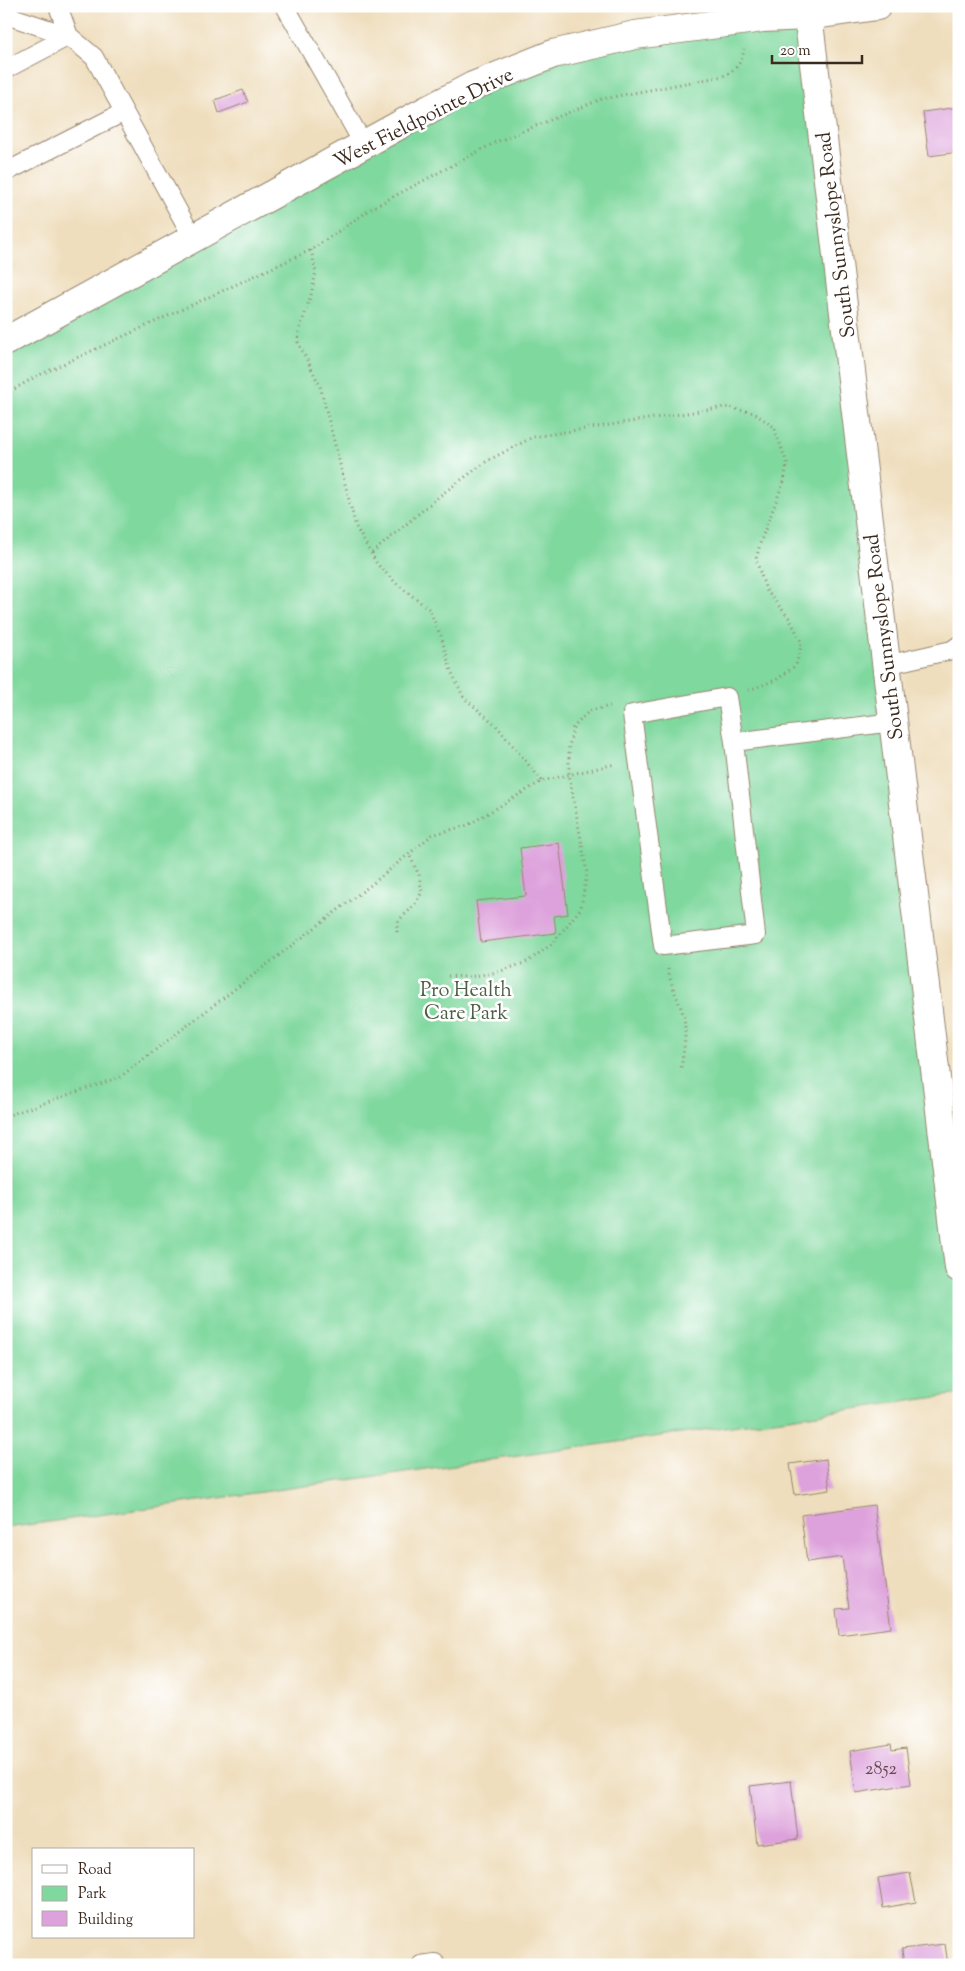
<svg xmlns="http://www.w3.org/2000/svg" width="965" height="1971" font-family="'Sorts Mill Goudy',serif">
  <style>
    .green { fill: #7fd89e; stroke: #5d815e }
    .building { fill: #dda1db }
    .lines { fill: none; stroke-linecap: round; stroke-linejoin: round }
    .service-casing { stroke: #95846e; stroke-width: 20 }
    .minor-casing { stroke: #95846e; stroke-width: 30 }
    .tertiary-casing { stroke: #95846e; stroke-width: 30 }
    .path { stroke: #95846e; stroke-width: 3; stroke-dasharray: 1 4; stroke-linecap: butt }
    .service { stroke: #fff; stroke-width: 18 }
    .minor { stroke: #fff; stroke-width: 28 }
    .tertiary { stroke: #fff; stroke-width: 28 }
    .labels { text-anchor: middle; stroke-width: 5; stroke-linejoin: round; paint-order: stroke }
    .number-label { font-size: 18px; fill: #64484d }
    .street-label { font-size: 20px; fill: #3b2a1e; stroke: #fff }
    .park-label { font-size: 20px; fill: #4f5e44; stroke: #fff }
  </style>
  <rect width="100%" height="100%" fill="#fff"/>
  <filter id="ink" filterUnits="userSpaceOnUse"><feTurbulence type="fractalNoise" baseFrequency=".02" numOctaves="2"/><feDisplacementMap in="SourceGraphic" scale="10" xChannelSelector="R" yChannelSelector="G"/><feConvolveMatrix kernelMatrix="1 2 1 2 8 2 1 2 1" color-interpolation-filters="sRGB"/></filter>
  <filter id="wash" filterUnits="userSpaceOnUse"><feTurbulence type="fractalNoise" baseFrequency=".0096" numOctaves="4" result="noise"/><feDisplacementMap in="SourceGraphic" scale="20" xChannelSelector="R" yChannelSelector="G"/><feGaussianBlur stdDeviation="1.12" result="paint"/><feColorMatrix in="noise" values="0 0 0 0 0 0 0 0 0 0 0 0 0 0 0 0 0 1.4 0 .05"/><feComposite in="paint" operator="in"/></filter>
  <g filter="url(#wash)">
    <rect width="100%" height="100%" fill="#efdebd"/>
    <path class="green" d="M808 16 959 1267V1394L6 1528V341L553 54Z"/>
    <g id="blocks">
      <path class="building" d="M243 90 248 102 219 113 215 100Z
        M959 107V152L929 156 923 112Z
        M559 843 568 914 554 916 556 933 481 942 476 901 526 896 520 848Z
        M826 1459 830 1490 795 1495 790 1464Z
        M874 1505 891 1628 839 1635 836 1609 849 1608 842 1557 807 1562 801 1515Z
        M891 1744 892 1750 906 1748 911 1784 856 1793 850 1751Z
        M791 1781 798 1839 757 1844 750 1786Z
        M910 1873 916 1902 883 1908 878 1878Z
        M945 1944 948 1965H904L902 1949Z"/>
    </g>
  </g>
  <g filter="url(#ink)">
    <use href="#blocks" fill-opacity="0" stroke="#95846e" stroke-width="1"/>
    <g class="lines">
      <g class="service-casing">
        <path id="service" d="M285 6 364 145
          M6 15 69 36 94 57 193 238
          M6 69 69 36 58 6
          M6 172 124 112
          M886 665 952 650 959 645
          M734 742 727 697 632 714 663 946 756 935 734 742 893 722
          M421 1965 435 1963"/>
      </g>
      <g class="minor-casing">
        <path id="minor" d="M6 341 414 117 473 86 553 54 635 35 763 18 808 16 877 6"/>
      </g>
      <g class="tertiary-casing">
        <path id="tertiary" d="M807 6 959 1268"/>
      </g>
      <path class="path" d="M311 250 316 272 311 295 299 331 298 342 320 386 356 527 377 564 398 585 429 609 441 636 451 671 464 698 495 724 542 781
        M6 394 35 377 311 250 374 207 496 142 602 99 723 76C735 70 742 64 744 49
        M372 553 442 494 487 461 533 437 725 407 754 413 774 427 787 463 784 481 761 540 756 560 766 590 789 618 802 643 796 665 776 680 749 690
        M397 932C395 918 407 915 413 906 417 902 419 897 422 892L419 875 409 854
        M668 969C671 987 678 998 683 1014 688 1031 683 1052 681 1070
        M448 976 469 977 498 972 527 962 552 944 581 908 587 873 569 774V747L573 728 589 711 610 706
        M6 1116 120 1077 376 881 432 835 468 825 542 781 615 764"/>
      <use href="#service" class="service"/>
      <use href="#minor" class="minor"/>
      <use href="#tertiary" class="tertiary"/>
    </g>
  </g>
  <g class="labels">
    <g class="number-label">
      <text x="881" y="1774">2852</text>
    </g>
    <g class="street-label">
      <text transform="translate(423 117) rotate(-27)" y="7">West Fieldpointe Drive</text>
      <text transform="translate(835 235) rotate(-97)" y="7">South Sunnyslope Road</text>
      <text transform="translate(883 637) rotate(-97)" y="7">South Sunnyslope Road</text>
    </g>
    <g class="park-label">
      <text x="466" y="996">Pro Health<tspan x="466" dy="23">Care Park</tspan></text>
    </g>
  </g>
  <rect width="965" height="1971" fill="none" stroke="#fff" stroke-width="25"/>
  <rect x="32" y="1848" width="162" height="90" fill="#ffffff" stroke="#b1aaa5"/>
  <rect x="42" y="1865" width="25" height="8" fill="#ffffff" stroke="#b1aaa5"/>
  <text x="78" y="1874" font-size="15" fill="#3b2a1e">Road</text>
  <rect x="42" y="1886" width="25" height="15" fill="#7fd89e" stroke="#b1aaa5"/>
  <text x="78" y="1898" font-size="15" fill="#3b2a1e">Park</text>
  <rect x="42" y="1911" width="25" height="15" fill="#dda1db" stroke="#b1aaa5"/>
  <text x="78" y="1924" font-size="15" fill="#3b2a1e">Building</text>
  <path d="M772 55v8h90v-8" fill="none" stroke="#3b2a1e" stroke-width="2.5"/>
  <text x="780" y="55" font-size="15" fill="#3b2a1e" stroke="#ffffff" stroke-width="4" paint-order="stroke">20 m</text>
</svg>
